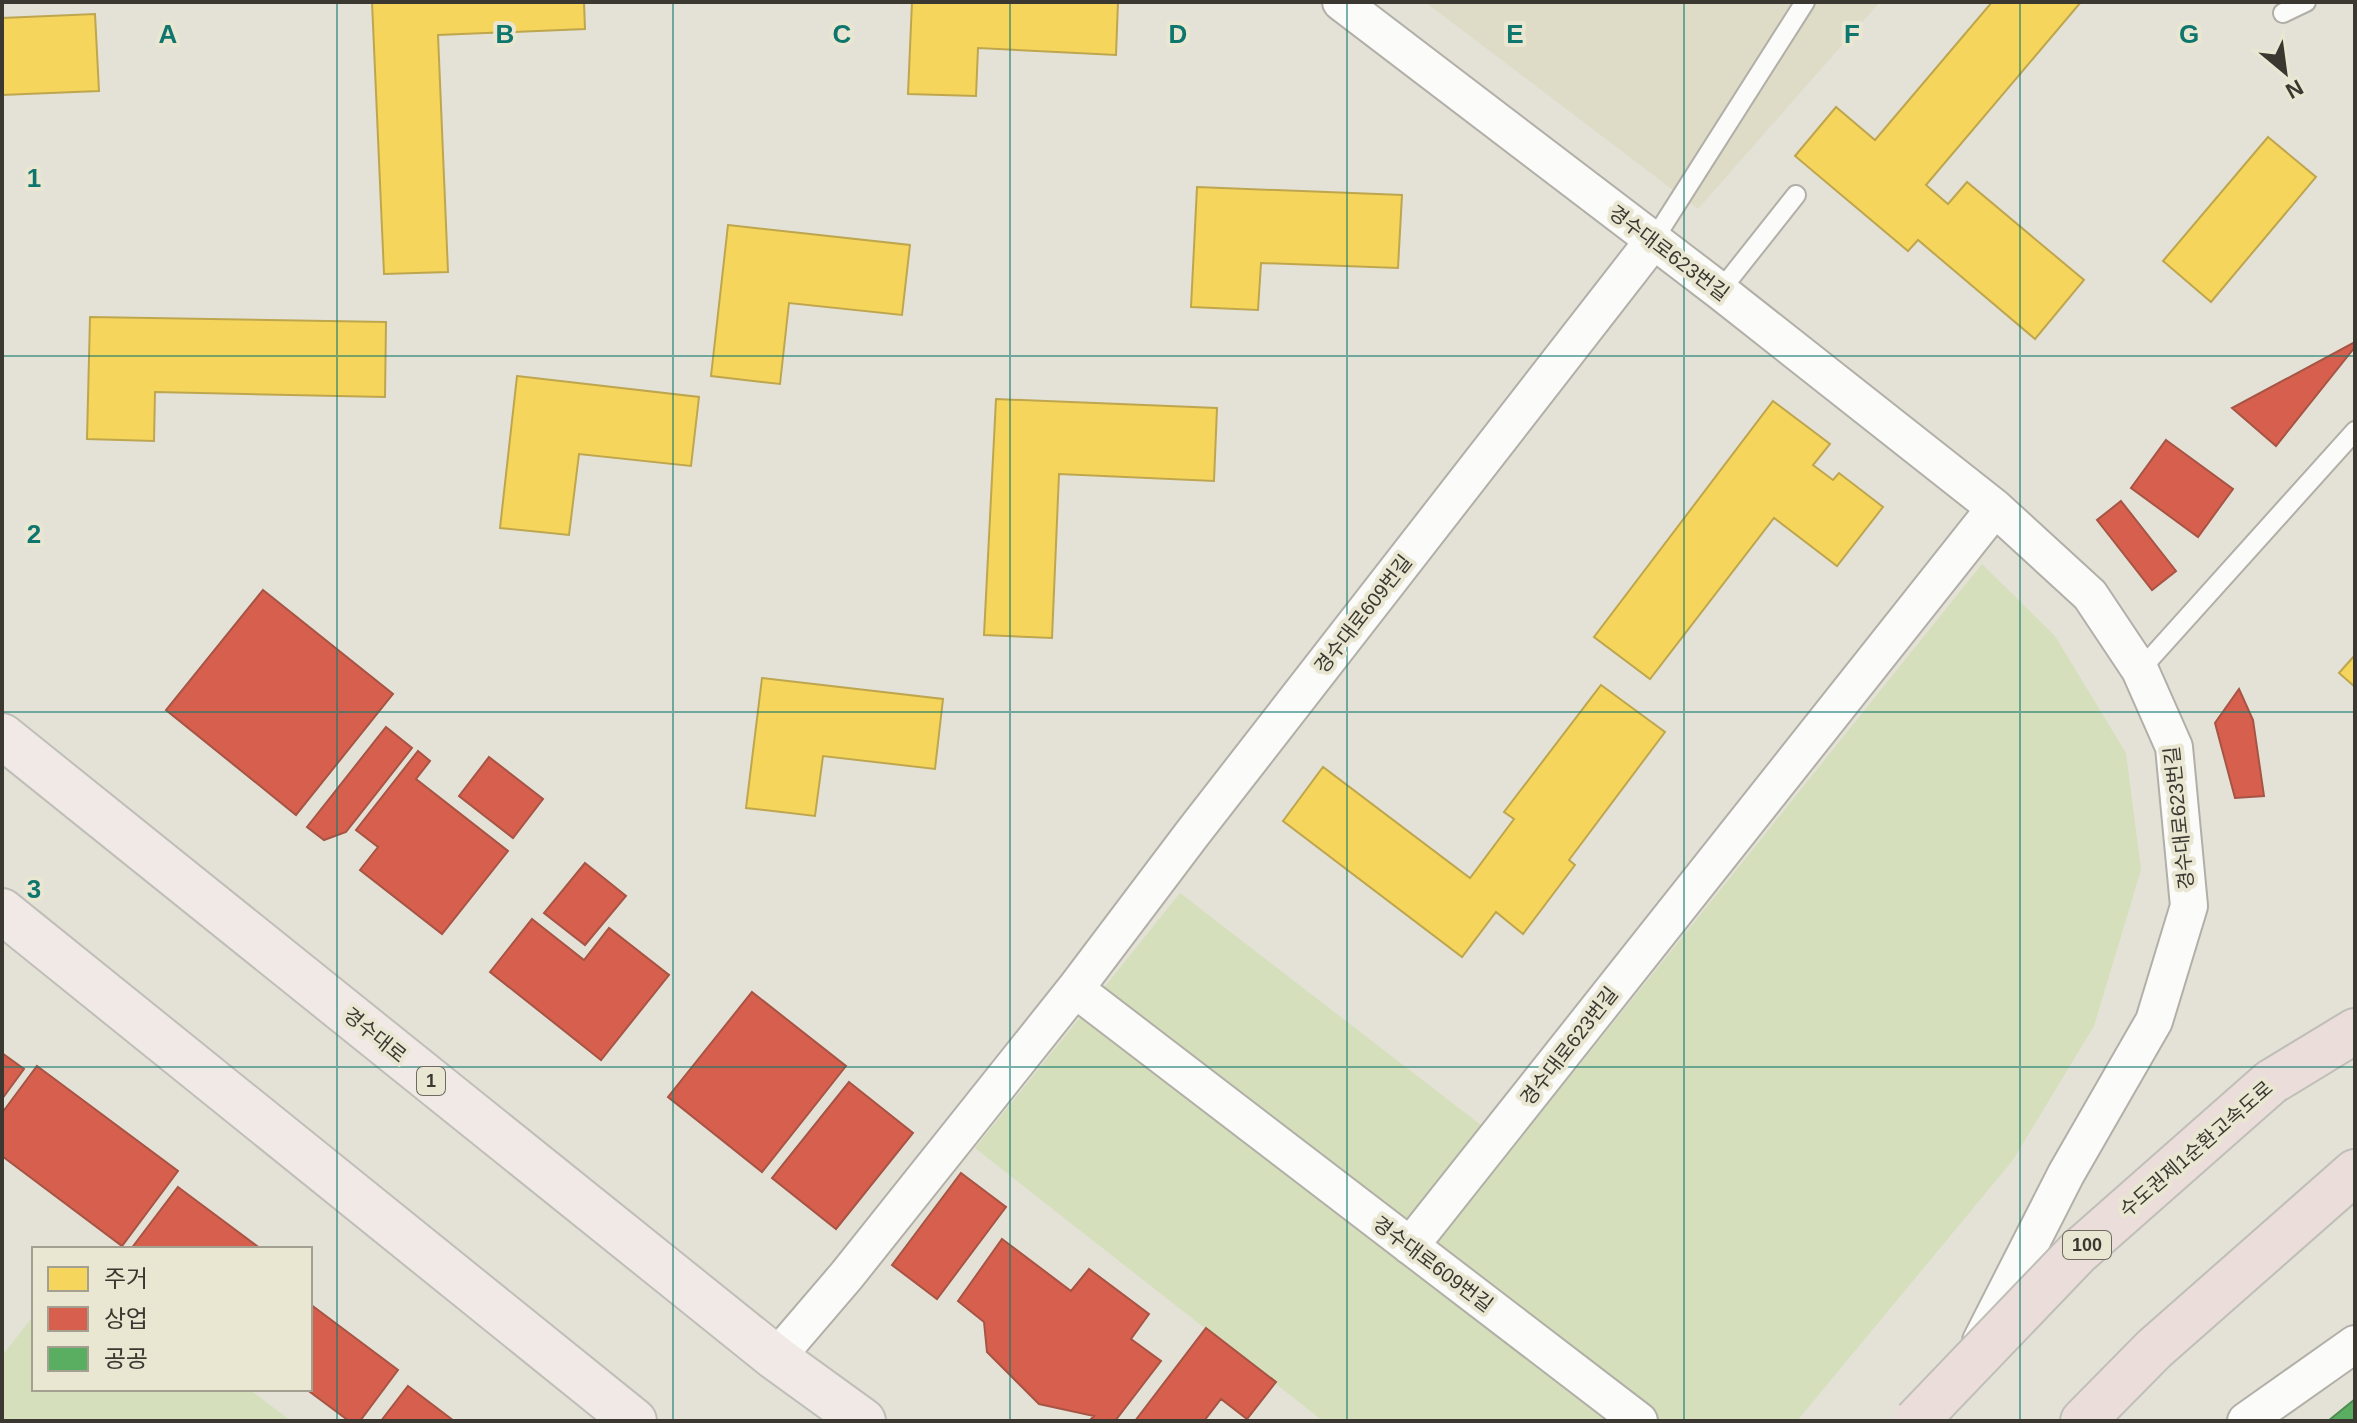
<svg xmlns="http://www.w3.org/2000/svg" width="2357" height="1423" font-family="Helvetica,'Noto Sans KR',sans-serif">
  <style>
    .built { fill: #dedbc7 }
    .green { fill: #d5dfbb }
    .homes { fill: #f6d55c; stroke: #bea64f; stroke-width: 2 }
    .shops { fill: #d6604d; stroke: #a75445; stroke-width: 2 }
    .public { fill: #5aae61; stroke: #508b53; stroke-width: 2 }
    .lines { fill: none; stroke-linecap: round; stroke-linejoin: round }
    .lane-casing { stroke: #b1afa7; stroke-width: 22 }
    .street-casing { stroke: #b1afa7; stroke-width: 40 }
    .primary-casing { stroke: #bfbeb8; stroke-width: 48 }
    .highway-casing { stroke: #bfbeb8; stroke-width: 48 }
    .lane { stroke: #fbfbf9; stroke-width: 18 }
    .street { stroke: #fbfbf9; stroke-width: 36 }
    .primary { stroke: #f1e9e6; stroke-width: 44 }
    .highway { stroke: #eaddda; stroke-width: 44 }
    .highway-bridge-casing { stroke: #bfbeb8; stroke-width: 48; stroke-linecap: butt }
    .highway-bridge { stroke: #eaddda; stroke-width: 44 }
    .grid { fill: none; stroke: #0f766e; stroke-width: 2; stroke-opacity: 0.55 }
    .labels { text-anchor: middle; stroke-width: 8; stroke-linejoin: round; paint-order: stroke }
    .shield { fill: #e9e6d2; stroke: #6e6c61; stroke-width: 2 }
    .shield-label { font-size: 18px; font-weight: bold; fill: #3a3831 }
    .street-label { font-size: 20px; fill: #3a3831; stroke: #e9e6d2 }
    .grid-label { font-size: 26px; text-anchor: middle; font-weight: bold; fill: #0f766e; stroke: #e9e6d2; stroke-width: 8; stroke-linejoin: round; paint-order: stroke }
  </style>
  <rect width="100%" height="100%" fill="#e4e2d7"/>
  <path class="built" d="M1425 2H1880L1698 209Z"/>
  <path class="green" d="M1982 564 2055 636 2126 753 2141 870 2094 1026 2013 1160 1797 1421H1323L975 1148 1180 893 1512 1149Z
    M34 1315V1389H249L291 1421H2V1356Z"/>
  <path class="homes" d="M372 2H584L585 29 438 35 448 272 384 274Z
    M912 2H1118L1116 55 978 48 976 96 908 94Z
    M1992 2H2081L1926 185 1948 204 1967 182 2084 280 2035 339 1918 240 1908 251 1795 156 1836 107 1875 140Z
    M95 14 99 91 2 95V18Z
    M2268 137 2316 177 2211 302 2163 261Z
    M1197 187 1402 195 1398 268 1261 263 1258 310 1191 307Z
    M728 225 910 245 902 315 789 303 780 384 711 376Z
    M90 317 386 322 385 397 155 392 154 441 87 439Z
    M517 376 699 397 691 466 579 454 569 535 500 528Z
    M996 399 1217 408 1214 481 1059 474 1052 638 984 635Z
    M1773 401 1830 444 1813 465 1833 480 1839 473 1883 507 1837 566 1774 518 1650 679 1594 637Z
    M2355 655V687L2339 673Z
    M762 678 943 699 935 769 823 756 815 816 746 808Z
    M1601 685 1665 732 1569 860 1575 865 1523 934 1496 912 1462 957 1283 821 1323 767 1470 878 1514 819 1504 812Z"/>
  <path class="shops" d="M2355 342V347L2276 446 2232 408Z
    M2166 440 2233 489 2198 537 2131 488Z
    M2121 501 2176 571 2152 590 2097 520Z
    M263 590 393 694 296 815 166 710Z
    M2239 689 2253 720 2264 796 2235 798 2215 723Z
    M386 727 412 748 346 832 324 840 307 827Z
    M418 751 430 761 416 779 508 851 442 934 360 870 378 847 356 830Z
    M489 757 543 799 513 838 459 796Z
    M585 863 626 896 585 945 544 913Z
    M532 919 584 960 609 928 669 975 601 1060 490 972Z
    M752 992 846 1066 762 1172 668 1097Z
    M2 1053 24 1069 2 1099Z
    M37 1066 178 1171 122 1246 2 1156V1113Z
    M849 1082 913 1133 836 1229 772 1178Z
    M961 1173 1006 1207 937 1299 892 1265Z
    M178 1187 190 1196 261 1249H131Z
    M1002 1239 1071 1291 1089 1269 1149 1314 1131 1339 1161 1361 1115 1421H1089L1094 1416 1039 1404 987 1352 984 1322 958 1301Z
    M310 1304 398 1370 360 1421H349L306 1389H310Z
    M1206 1328 1276 1382 1247 1419 1221 1399 1204 1421H1135Z
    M408 1386 454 1421H381Z"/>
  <path class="public" d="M2355 1399V1421H2328Z"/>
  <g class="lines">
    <g class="lane-casing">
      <path id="lane" d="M2283 13 2306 2
        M1653 241 1805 2
        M1720 291 1796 195
        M2140 670 2355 431"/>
    </g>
    <g class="street-casing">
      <path id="street" d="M1341 2 1720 291 1995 508 2090 595 2140 670 2174 747 2189 906 2154 1021 2066 1174 1981 1341
        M1075 989 1639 1421
        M1410 1246 1995 508
        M776 1358 847 1275 1075 989 1192 834 1653 241
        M2246 1421 2355 1344"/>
    </g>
    <g class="primary-casing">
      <path id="primary" d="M2 736 776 1358 863 1421
        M2 911 634 1421"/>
    </g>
    <g class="highway-casing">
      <path id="highway" d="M2271 1082 2355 1031
        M2083 1421 2154 1349 2355 1172"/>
    </g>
    <use href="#lane" class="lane"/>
    <use href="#street" class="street"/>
    <use href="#primary" class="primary"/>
    <use href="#highway" class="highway"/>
    <g class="highway-bridge-casing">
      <path id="highway-bridge" d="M1916 1421 2077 1253 2271 1082"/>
    </g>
    <use href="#highway-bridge" class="highway-bridge"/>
  </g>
  <path class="grid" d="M337 2V1421M673 2V1421M1010 2V1421M1347 2V1421M1684 2V1421M2020 2V1421M2 356H2355M2 712H2355M2 1067H2355"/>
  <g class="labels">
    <g class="shield">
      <rect x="417" y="1067" width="28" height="28" rx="6"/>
      <rect x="2063" y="1231" width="48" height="28" rx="6"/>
    </g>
    <g class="shield-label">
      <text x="431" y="1087">1</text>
      <text x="2087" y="1251">100</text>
    </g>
    <g class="street-label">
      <text transform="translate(1669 253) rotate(37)" y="7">경수대로623번길</text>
      <text transform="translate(1363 614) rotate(-52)" y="7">경수대로609번길</text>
      <text transform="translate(2179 818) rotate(-96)" y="7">경수대로623번길</text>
      <text transform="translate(375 1035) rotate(39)" y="7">경수대로</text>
      <text transform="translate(1569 1046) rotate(-52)" y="7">경수대로623번길</text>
      <text transform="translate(2196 1149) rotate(-41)" y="7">수도권제1순환고속도로</text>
      <text transform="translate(1433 1264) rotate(37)" y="7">경수대로609번길</text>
    </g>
  </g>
  <g class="grid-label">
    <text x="168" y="43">A</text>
    <text x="505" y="43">B</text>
    <text x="842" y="43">C</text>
    <text x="1178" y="43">D</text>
    <text x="1515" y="43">E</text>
    <text x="1852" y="43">F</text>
    <text x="2189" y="43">G</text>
    <text x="34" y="187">1</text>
    <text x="34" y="543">2</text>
    <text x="34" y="898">3</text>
  </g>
  <rect width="2357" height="1423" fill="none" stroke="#3a3831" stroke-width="8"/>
  <rect x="32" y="1247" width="280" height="144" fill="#e9e6d2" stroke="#a3a092" stroke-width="2"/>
  <rect x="48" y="1267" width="40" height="24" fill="#f6d55c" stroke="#a3a092" stroke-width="2"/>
  <text x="104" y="1287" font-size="24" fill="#3a3831">주거</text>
  <rect x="48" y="1307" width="40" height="24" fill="#d6604d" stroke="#a3a092" stroke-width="2"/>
  <text x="104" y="1327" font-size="24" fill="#3a3831">상업</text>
  <rect x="48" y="1347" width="40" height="24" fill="#5aae61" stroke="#a3a092" stroke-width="2"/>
  <text x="104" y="1367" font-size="24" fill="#3a3831">공공</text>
  <g transform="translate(2285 72) rotate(151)" stroke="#e9e6d2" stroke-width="6" paint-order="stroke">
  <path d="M0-6L14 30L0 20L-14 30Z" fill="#3a3831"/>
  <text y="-12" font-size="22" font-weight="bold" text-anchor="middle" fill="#3a3831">N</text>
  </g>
</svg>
